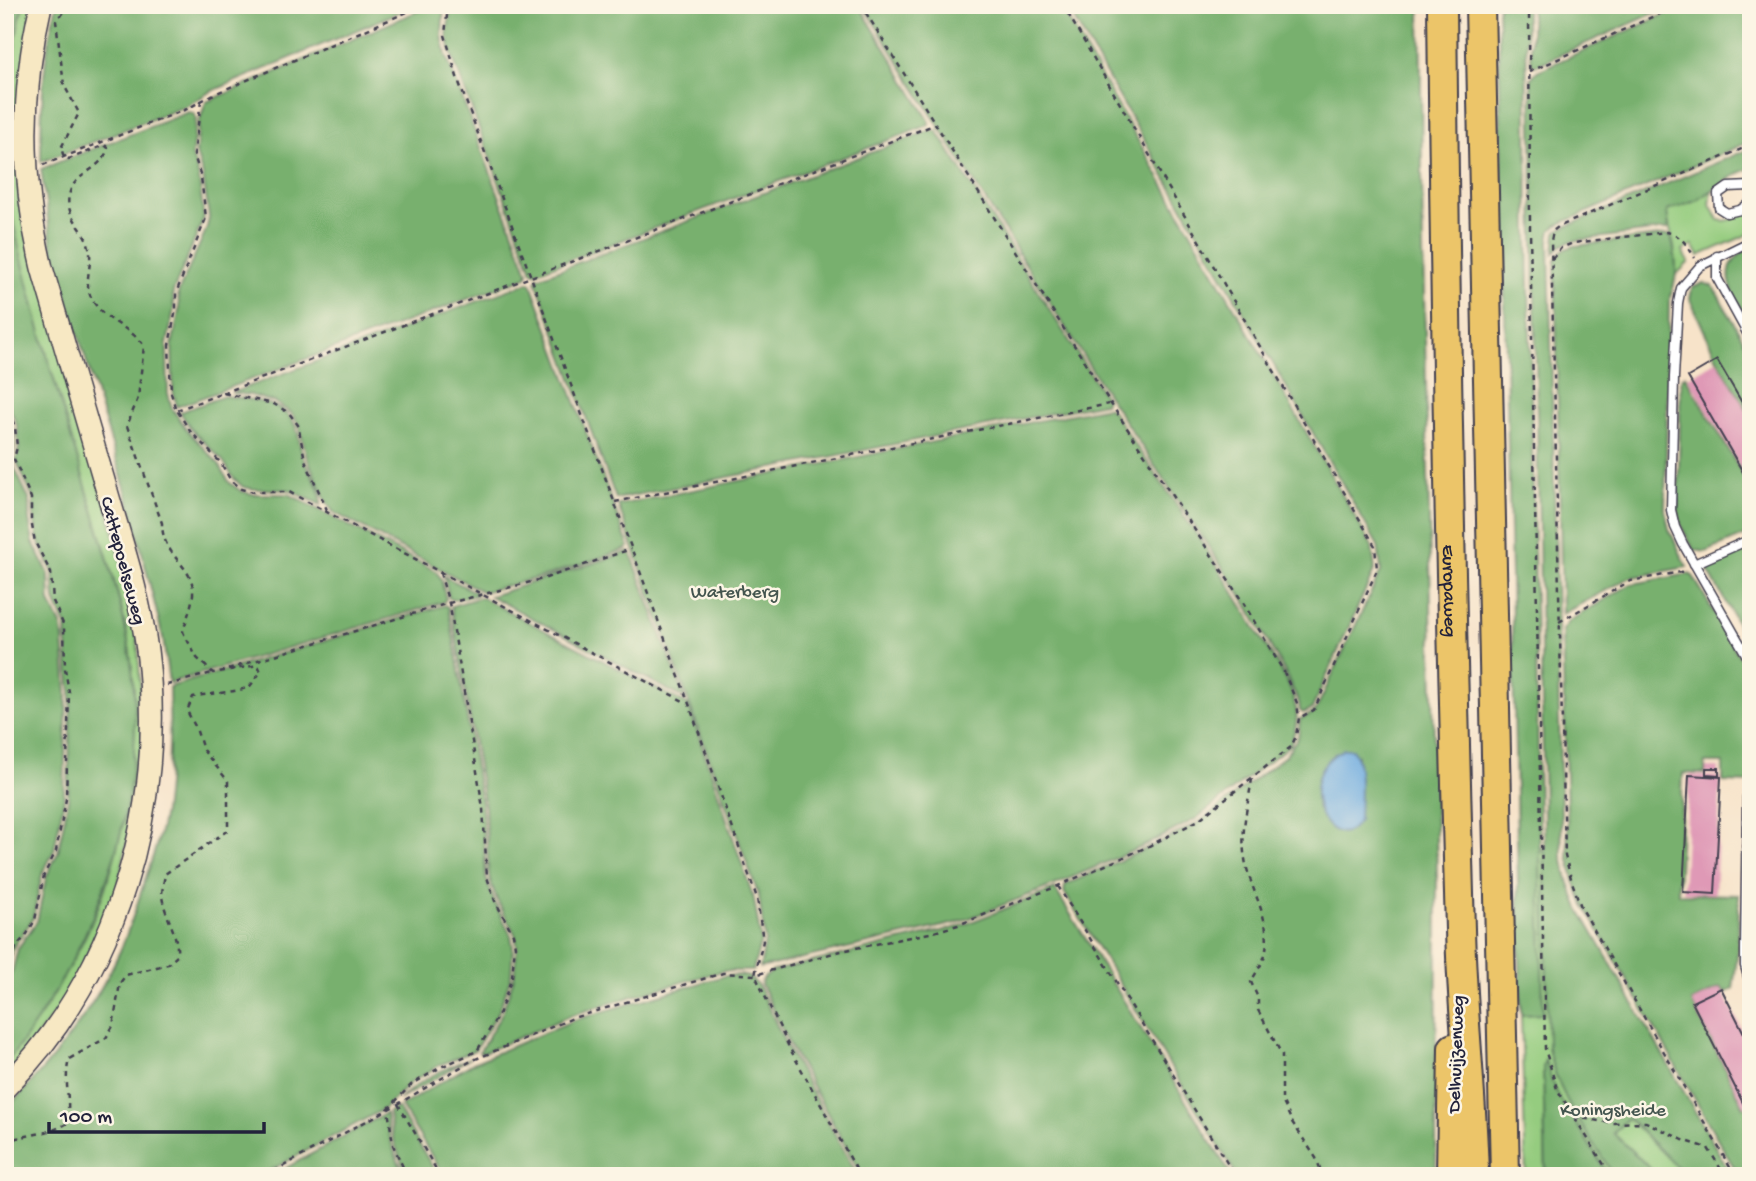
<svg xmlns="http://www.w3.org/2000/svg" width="1756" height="1181" font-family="'Gochi Hand',sans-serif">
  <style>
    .green { fill: #95cc7f; stroke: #5c775d; stroke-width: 2 }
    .forest { fill: #78b06e; stroke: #4d6954; stroke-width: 2; fill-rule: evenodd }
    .water { fill: #6eace0; stroke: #48678e; stroke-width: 2 }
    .building { fill: #df99b6 }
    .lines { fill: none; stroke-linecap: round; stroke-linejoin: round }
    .lane-casing { stroke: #423f50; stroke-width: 11 }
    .secondary-casing { stroke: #423f50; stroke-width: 24 }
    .highway-casing { stroke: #423f50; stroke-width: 32 }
    .path { stroke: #423f50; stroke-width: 2.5; stroke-dasharray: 5 5; stroke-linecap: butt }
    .lane { stroke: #fff; stroke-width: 8 }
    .secondary { stroke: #f7e8c3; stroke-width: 21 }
    .highway { stroke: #ecc569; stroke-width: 28 }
    .labels { text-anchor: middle; stroke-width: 5; stroke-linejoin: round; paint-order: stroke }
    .street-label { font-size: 19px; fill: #22223b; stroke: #fcf5e5 }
    .park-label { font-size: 19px; fill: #44554f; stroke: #fcf5e5 }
  </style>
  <rect width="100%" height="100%" fill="#fcf5e5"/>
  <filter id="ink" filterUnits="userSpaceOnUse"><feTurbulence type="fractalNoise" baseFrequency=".0143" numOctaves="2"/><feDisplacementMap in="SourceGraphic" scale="14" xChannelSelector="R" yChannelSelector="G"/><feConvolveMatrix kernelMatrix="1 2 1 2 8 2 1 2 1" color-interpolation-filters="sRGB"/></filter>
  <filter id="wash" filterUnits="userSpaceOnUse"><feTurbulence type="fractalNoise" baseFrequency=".00686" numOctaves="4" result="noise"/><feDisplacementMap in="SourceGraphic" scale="28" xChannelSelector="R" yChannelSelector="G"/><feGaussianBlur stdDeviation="1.57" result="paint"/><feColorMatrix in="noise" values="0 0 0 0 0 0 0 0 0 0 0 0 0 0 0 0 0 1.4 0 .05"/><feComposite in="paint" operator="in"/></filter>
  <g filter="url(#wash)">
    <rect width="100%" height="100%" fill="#f7e3c9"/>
    <path class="green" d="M23 5H34L18 140 137 627 144 758 118 887 68 996 5 1079C5 1073 4 1067 7 1062 16 1044 32 1029 43 1012 57 990 70 966 82 943 121 866 137 773 133 686 131 626 110 568 93 511 71 437 48 364 29 289 22 258 13 227 9 195 2 133 8 66 23 5Z
      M1712 190 1710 205 1719 220C1730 223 1742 215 1751 209V233L1699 256 1693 245 1683 251 1689 262 1676 275 1674 247 1666 211 1696 201Z
      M1537 840 1730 1176H1548L1543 1066 1546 1176H1526L1521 1015 1543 1013Z"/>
    <path class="forest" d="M5 5H23C8 66 4 130 9 193 12 226 22 259 30 291 48 365 71 437 93 510 108 560 124 609 131 661 151 806 93 952 5 1065V982L12 972 18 948 37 921 46 877 58 852 68 799 71 692 68 669 66 625 55 601 53 572 38 541 34 520 33 498 16 460 19 447 17 426 5 395Z
      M57 5H416L210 92 186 106 41 162C41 109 42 56 57 5Z
      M432 5H444L442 35 446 55 528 272 527 277 177 407 173 391 172 345 179 310 178 293 206 230 209 218 203 176 196 154 199 122 206 102Z
      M451 5H859L929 120V125L535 273 532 271 451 53 447 35Z
      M863 5H1060L1372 546 1375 569 1312 709 1303 713 1300 711 1299 703 1285 672 1246 603 1112 402Z
      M1066 5H1420L1423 247 1437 878 1436 1176H1237L1064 892 1065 885 1148 848 1198 823 1286 755 1298 737 1300 719 1315 712 1381 571 1378 546ZM1334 754 1357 755 1359 820 1318 810C1313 784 1317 774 1334 754Z
      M1498 5H1526L1528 230 1543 1014 1521 1015Z
      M1531 5H1673L1535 66 1531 64Z
      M1686 5H1751V141L1557 225 1551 230 1549 241 1562 857 1569 883 1579 908 1732 1176H1686L1628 1118 1613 1133 1658 1176H1614C1589 1135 1557 1096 1548 1048L1531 78 1537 71Z
      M188 112 193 113 196 118 192 155 199 178 204 218 173 292 174 309 167 345 168 393 172 408 188 431 219 464 229 482 241 491 253 494H289L436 571 441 579 446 599 444 602 169 683 163 638 131 508 52 248 41 169Z
      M931 130 937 131 1106 399 1104 403 616 499 536 281 537 278Z
      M1751 148V168L1737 174 1696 201 1667 211 1669 229 1572 241 1560 246 1554 253 1556 232 1560 229Z
      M1667 235 1671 237C1674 247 1676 262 1676 273 1676 282 1671 293 1669 303L1665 510 1669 529 1687 567 1629 578 1562 614 1555 261 1562 250 1574 246Z
      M1751 248V326C1736 300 1711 266 1751 248Z
      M529 282 531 283 629 547 627 549 545 576 483 592 333 512 326 501 307 458 299 425 291 413 274 402 250 395 231 393Z
      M1703 283 1713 286 1751 353V417L1716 357 1690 299 1692 288Z
      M1685 375 1751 489V533L1706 552 1694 550 1681 526 1678 508 1681 379Z
      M224 396C247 399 287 401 296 428 300 438 300 450 304 460 310 474 323 490 321 505L290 490 253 489 243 487 234 479 223 461 192 430 180 412Z
      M1107 407 1111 409C1161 483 1214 556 1258 633 1271 655 1289 679 1295 704 1299 717 1295 733 1290 745L1196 819 1146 845 1057 884 957 923 760 968 765 941 759 897 618 505Z
      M5 408 13 428 15 447 11 460 29 499V520L33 542 49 574 50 602 62 627 67 692 64 799 54 851 42 875 33 919 14 946 5 974Z
      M1751 545V649L1708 570 1713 561Z
      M628 552 631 553 685 699 490 596Z
      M1689 574 1693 576 1751 677V783L1723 782V763H1705V774L1683 773 1678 894 1739 895 1738 949 1733 989 1725 993 1721 987 1692 1002 1744 1107 1751 1104V1176H1739L1725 1152 1584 905 1574 881 1568 856 1562 630 1569 621 1631 584Z
      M444 576 477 593 476 595 452 600 449 598Z
      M481 597 688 705 754 899 761 941 753 971H723L647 992 572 1015 483 1053 479 1052 502 1013 514 977 517 945 515 934 497 900 489 877 485 807 451 606Z
      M445 605 448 607 453 634 482 808 486 878 494 901 511 935 513 946 511 976 499 1011 475 1050 440 1065 410 1083 384 1109 260 1176H5V1110C51 1064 93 1012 120 951 129 930 136 908 143 886 152 860 162 831 165 804 170 765 170 726 169 687Z
      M1055 889 1232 1176H862L790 1046 761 984 762 979 773 971 958 927Z
      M740 975 749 977 758 985 787 1047 858 1176H444L401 1106 473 1063 574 1020 724 976Z
      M470 1058 399 1100C419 1080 443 1069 470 1058Z
      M1545 1060 1555 1090 1609 1176H1546L1543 1066Z
      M396 1108H398L438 1176H409C397 1155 391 1136 389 1112Z
      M386 1113C388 1136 394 1156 406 1176H271Z"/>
    <path class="water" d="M1344 749H1352C1364 763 1359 802 1359 820 1333 865 1285 777 1344 749Z"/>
    <g id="blocks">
      <path class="building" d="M1717 360 1751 418V486L1688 377Z
        M1706 768H1719V775L1706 774Z
        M1689 775 1721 777 1715 894 1683 892Z
        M1721 988 1751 1047V1104L1745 1107 1692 1002Z"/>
    </g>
  </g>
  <g filter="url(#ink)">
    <use href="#blocks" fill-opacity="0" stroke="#423f50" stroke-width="2"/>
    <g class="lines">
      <g class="lane-casing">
        <path id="lane" d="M1751 186 1728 187 1718 194 1719 208 1727 213 1740 210 1751 202
          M1751 241 1700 266 1681 288 1678 303 1674 377 1671 510 1675 527 1683 544 1751 663
          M1717 256V278L1751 340
          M1694 564 1751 539
          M1751 792 1747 797 1745 949V966L1751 987"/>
      </g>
      <g class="secondary-casing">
        <path id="secondary" d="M5 1088C117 975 167 805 147 650 140 596 122 543 107 491 85 417 64 342 42 268 21 180 20 93 41 5"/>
      </g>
      <g class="highway-casing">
        <g id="highway">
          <path id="s1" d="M1442 5C1445 313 1451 621 1460 929 1462 1011 1472 1093 1474 1176"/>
          <path d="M1480 5 1505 1176"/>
          <path d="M1451 1176 1453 1048"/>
        </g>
      </g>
      <path class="path" d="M448 5 445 35 457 77 689 704 757 898 763 941 755 975 789 1047 860 1176
        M1063 5 1375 546 1377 570 1314 710 1299 718
        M1529 5 1530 230 1545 1049 1557 1089 1611 1176
        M1529 72 1679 5
        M201 101 194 155 201 177 206 218 176 293V309L169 345 171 393 175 407 190 431 221 463 231 481 241 489 253 492H289L687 703
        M43 165 187 109 212 95 424 5
        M1552 259 1561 248 1573 243 1667 232C1682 236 1687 245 1695 258
        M223 393 934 125
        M5 401 15 427 17 447 14 459 31 498V520L35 542 51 573 53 601 64 626 65 669 69 692 66 799 56 851 44 875 35 920 27 934 16 947 10 971 5 978
        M177 410 223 393 274 404 289 413 298 425 305 460 327 510
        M615 502 1109 404
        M1559 622 1630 581 1687 571
        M228 669 449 603 546 578 631 549
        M167 685 212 673
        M1252 779C1248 804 1240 833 1245 859 1250 892 1275 923 1264 958 1261 966 1255 974 1251 982L1258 998V1010L1282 1055V1100L1292 1122 1316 1158 1323 1176
        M1058 886 1235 1176
        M398 1104 440 1176
        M1574 1117 1612 1123 1646 1122 1683 1140 1708 1148 1725 1176
        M5 1142C25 1134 47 1135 66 1124 72 1103 63 1083 69 1059L106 1038 113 1026 120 983 126 975 168 964 177 956C179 934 165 918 162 896 162 889 164 881 165 874L228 830V781L203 750 196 728 187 711 193 697C208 693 239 693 250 686 254 682 257 676 261 672L258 665 213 673 197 658 183 632C186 620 192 606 193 594 195 565 162 558 162 523L127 426 138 398 144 346C132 328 107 322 95 304 80 283 94 268 89 247 85 227 62 215 70 192 75 173 102 170 108 148L105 145 69 159 64 157 61 148 79 113 64 85 56 21 59 16 78 5
        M265 1176 398 1104 471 1061 573 1018 723 973 755 975 837 952 934 932 958 925 1058 886 1147 847 1197 821 1291 747 1296 736 1299 718 1297 703 1284 672 1244 604 1111 404 861 5
        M407 1176 393 1145 388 1109 411 1085 441 1067 477 1051 500 1012 512 977 515 946 513 934 495 901 487 877 483 808 450 607 440 573
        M1735 1176 1581 907 1572 882 1565 856 1551 241 1553 231 1558 227 1751 145"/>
      <use href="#lane" class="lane"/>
      <use href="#secondary" class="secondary"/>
      <use href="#highway" class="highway"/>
    </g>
  </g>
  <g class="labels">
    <g class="street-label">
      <text transform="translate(125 560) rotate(75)" y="7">Cattepoelseweg</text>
      <text dy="7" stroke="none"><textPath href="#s1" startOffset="586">Europaweg</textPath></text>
      <text transform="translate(1454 1054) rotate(-88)" y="7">Delhuijzenweg</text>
    </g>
    <g class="park-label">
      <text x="735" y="597">Waterberg</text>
      <text x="1613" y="1115">Koningsheide</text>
    </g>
  </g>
  <rect width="1756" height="1181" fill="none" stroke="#fcf5e5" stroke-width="28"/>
  <path d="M49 1122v10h215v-10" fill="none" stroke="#22223b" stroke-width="3.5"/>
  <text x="60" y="1122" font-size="21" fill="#22223b" stroke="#fcf5e5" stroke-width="5" paint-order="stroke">100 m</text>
</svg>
